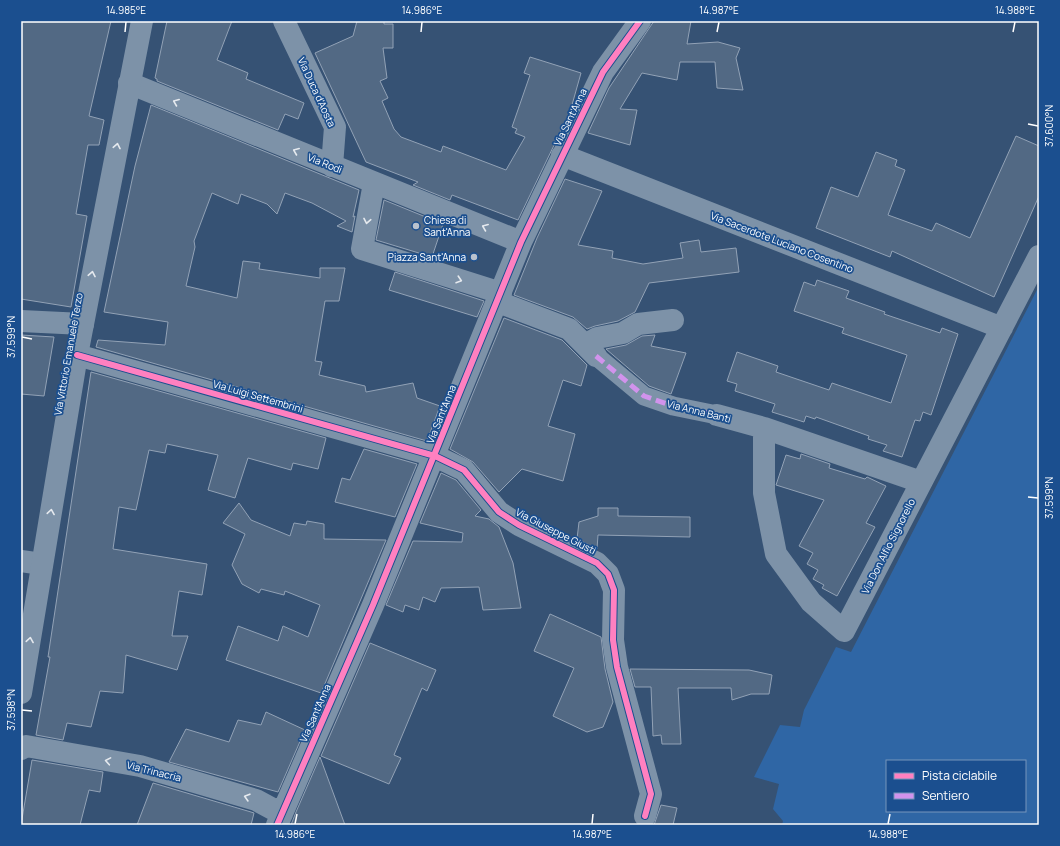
<svg xmlns="http://www.w3.org/2000/svg" width="1060" height="846" font-family="Manrope,sans-serif">
  <style>
    .green { fill: #2f66a5; fill-rule: evenodd }
    .building { fill: #526984; stroke: #92a2b6 }
    .lines { fill: none; stroke-linecap: round; stroke-linejoin: round }
    .pedestrian { stroke: #7d92a8; stroke-width: 19 }
    .minor { stroke: #7d92a8; stroke-width: 22 }
    .tertiary { stroke: #7d92a8; stroke-width: 22 }
    .quiet { stroke: #d193ec; stroke-width: 5; stroke-dasharray: 10 5; stroke-linecap: butt }
    .cycleway-casing { stroke: #1b4f8f; stroke-width: 8 }
    .cycleway { stroke: #ff80c0; stroke-width: 6 }
    .oneway { stroke: #e5e9ee }
    .ticks { fill: none; stroke: #fff; stroke-width: 1.5 }
    .poi-dot { fill: #b9c2ce; stroke: #1b4f8f; stroke-width: 1.5 }
    .labels { text-anchor: middle; stroke-width: 3.5; stroke-linejoin: round; paint-order: stroke }
    .street-label { font-size: 10px; fill: #fff; stroke: #1b4f8f }
    .poi-label { font-size: 10px; fill: #fff; stroke: #1b4f8f; text-anchor: start }
    .neatline { fill: none; stroke: #fff; stroke-width: 1.5 }
    .ticks-label { font-size: 10px; text-anchor: middle; fill: #fff }
  </style>
  <rect width="100%" height="100%" fill="#365274"/>
  <path class="green" d="M1039 286V825H782L783 821 773 809 779 784 754 777 780 725 800 727 804 710 836 647 851 652ZM887 761H1025V811H887Z"/>
  <path class="building" d="M21 21H111L89 116 104 120 99 145H88L76 214 87 216 71 307 21 299Z
    M167 21H232L217 60 248 73 246 79 304 103 298 119 285 114 278 130 157 81V79L155 78Z
    M357 21H384V24H393V48H383L387 78 380 81 388 98 382 101 394 129 401 137 441 152 443 146 506 170 525 137 515 133 517 129 512 127 530 75 524 73 530 57 581 73 570 112 518 220 452 195 450 200 413 185 418 182 366 162 315 53 353 36Z
    M654 21H691L687 44 718 42 740 48 736 58 743 90 717 88 715 62H680L677 80 642 73 620 109 637 110 630 145 588 133 609 88Z
    M151 105 359 190 353 217 355 216 352 232 337 226 346 221 312 203 285 193 277 214 267 204 241 194 238 204 212 193 194 241 195 247 186 286 237 298 243 261 260 263 259 269 320 278V268H345L339 301H325L315 361 322 362 319 375 365 386 366 392 413 383 417 398 440 406 427 441 96 347 98 340 165 345 168 322 104 312 135 166Z
    M1016 136 1039 146V196L994 297 892 251 890 257 816 228 831 187 858 197 876 152 897 160 895 166 905 170 888 215 932 231 936 223 970 238Z
    M565 179 602 191 578 245 613 251 612 258 643 264 683 258 680 243 699 240 701 252 736 248 739 272 649 283 635 312 618 321 595 326 587 329 573 317 514 295 537 238Z
    M384 200 443 224 432 257 376 240Z
    M395 272 484 301 477 317 389 290Z
    M817 280 849 291 846 298 885 312 884 314 940 333 942 328 958 334 931 415 923 412 920 421 915 420 902 457 883 451 887 445 868 439 869 436 816 417 815 419 806 416 804 422 772 412 775 404 735 391 737 384 727 381 737 352 778 366 776 372 829 390 832 383 891 403 907 355 842 333 844 328 794 311 804 282 815 286Z
    M504 318 562 340 587 365 581 386 563 380 548 426 575 434 563 481 522 469 499 492 473 462 450 449Z
    M21 335 54 337 44 396 21 394Z
    M655 335 651 346 686 353 671 394 649 386 606 349 626 345 642 336Z
    M91 372 326 438 318 469 293 463 291 470 248 458 235 498 208 490 218 455 167 444 165 453 149 450 136 510 119 507 113 549 207 564 202 595 179 591 172 636H188L177 670 126 655 123 693 100 691 91 727 67 723 63 740 36 735 50 657H48Z
    M364 449 417 464 395 517 335 502 342 478 350 480Z
    M801 454 830 464 829 468 865 479 867 477 886 486 866 523 875 527 837 596 822 588 824 585 813 579 818 570 807 564 813 553 799 546 824 500 776 485 786 455 800 459Z
    M441 473 456 480 481 510 475 516 489 519 499 527 513 563 521 608 483 610 479 587 441 588 435 602 423 597 419 610 405 605 403 612 386 605 413 541 462 542 463 533 420 523Z
    M239 503 251 520 290 536 294 523 306 525 307 521 324 524V539L386 540 321 693 226 660 238 626 278 641 283 626 308 637 320 605 285 591 284 595 261 589 259 593 242 584 232 565 245 534 223 523Z
    M598 508H618V516L690 517V537L598 535 597 549 577 539 579 522 598 516Z
    M550 614 601 637 605 669 613 702 603 727 587 732 553 716 574 668 534 651Z
    M370 643 436 670 427 691 422 688 394 755 401 758 389 784 321 756Z
    M630 669 749 670 772 675 769 694H751L732 700 731 688H678L681 744H662L661 735 653 736 651 687H635Z
    M266 712 305 730 278 792 169 762 186 729 229 742 238 720 261 725Z
    M320 757 345 825H291L296 812Z
    M32 760 103 772 100 792 89 790 80 825H21Z
    M153 783 251 812 254 813 251 825H137Z
    M661 805 677 808 673 825H654Z"/>
  <g class="lines">
    <path class="pedestrian" d="M596 356 644 396 673 406 717 415"/>
    <path class="minor" d="M284 21 335 127 332 166
      M129 83 521 242
      M562 155 1002 328
      M374 183 362 249 501 293
      M498 302 569 329 596 356
      M21 321 83 324
      M585 345 597 338 623 333 638 324 673 320
      M77 355 435 456 464 470 499 512 519 525 597 563 608 574 614 590 613 640 617 667 651 794 645 816
      M717 415 764 428 921 482
      M764 428V493L776 554 811 602 844 631 1039 256
      M21 561 42 564
      M21 749 26 746 140 766 256 800 282 814
      M277 825 373 605 521 242 603 72 640 21"/>
    <path class="tertiary" d="M21 693 77 355 142 21"/>
    <path class="quiet" d="M596 356 644 396 673 406 717 415"/>
    <g class="cycleway-casing">
      <path id="cycleway" d="M77 355 435 456 464 470 499 512 519 525 597 563 608 574 614 590 613 640 617 667 651 794 645 816
        M277 825 373 605 521 242 603 72 640 21"/>
    </g>
    <use href="#cycleway" class="cycleway"/>
  </g>
  <defs><path id="oneway-chevron" d="M-2-3.5L2.5 0L-2 3.5" fill="none" stroke-width="1.6" stroke-linecap="round" stroke-linejoin="round"/></defs>
  <g class="oneway">
    <use href="#oneway-chevron" transform="translate(176 102) rotate(-158)"/>
    <use href="#oneway-chevron" transform="translate(117 146) rotate(-79)"/>
    <use href="#oneway-chevron" transform="translate(296 151) rotate(-158)"/>
    <use href="#oneway-chevron" transform="translate(367 221) rotate(101)"/>
    <use href="#oneway-chevron" transform="translate(485 227) rotate(-158)"/>
    <use href="#oneway-chevron" transform="translate(92 274) rotate(-79)"/>
    <use href="#oneway-chevron" transform="translate(459 280) rotate(18)"/>
    <use href="#oneway-chevron" transform="translate(51 512) rotate(-81)"/>
    <use href="#oneway-chevron" transform="translate(30 640) rotate(-81)"/>
    <use href="#oneway-chevron" transform="translate(108 761) rotate(-170)"/>
    <use href="#oneway-chevron" transform="translate(247 797) rotate(-164)"/>
  </g>
  <path class="ticks" d="M125 32 126 22M421 32 422 22M717 32 719 22M1013 32 1015 22M1028 124 1038 126M22 337 32 339M1028 497 1038 498M22 710 32 711M295 824 297 814M592 824 593 814M888 824 890 814"/>
  <g class="poi-dot">
    <circle cx="416" cy="226" r="4"/>
    <circle cx="474" cy="257" r="4"/>
  </g>
  <g class="labels">
    <g class="street-label">
      <text transform="translate(317 92) rotate(65)" y="4">Via Duca d'Aosta</text>
      <text transform="translate(570 117) rotate(-64)" y="4">Via Sant'Anna</text>
      <text transform="translate(325 163) rotate(22)" y="4">Via Rodi</text>
      <text transform="translate(782 242) rotate(21)" y="4">Via Sacerdote Luciano Cosentino</text>
      <text transform="translate(68 354) rotate(-80)" y="4">Via Vittorio Emanuele Terzo</text>
      <text transform="translate(258 396) rotate(16)" y="4">Via Luigi Settembrini</text>
      <text transform="translate(699 411) rotate(14)" y="4">Via Anna Banti</text>
      <text transform="translate(441 414) rotate(-68)" y="4">Via Sant'Anna</text>
      <text transform="translate(556 531) rotate(27)" y="4">Via Giuseppe Giusti</text>
      <text transform="translate(888 546) rotate(-63)" y="4">Via Don Alfio Signorello</text>
      <text transform="translate(315 713) rotate(-66)" y="4">Via Sant'Anna</text>
      <text transform="translate(154 771) rotate(14)" y="4">Via Trinacria</text>
    </g>
    <g class="poi-label">
      <text x="424" y="224">Chiesa di<tspan x="424" dy="12">Sant'Anna</tspan></text>
      <text x="466" y="261" text-anchor="end">Piazza Sant'Anna</text>
    </g>
  </g>
  <rect width="1060" height="846" fill="none" stroke="#1b4f8f" stroke-width="44"/>
  <rect x="886" y="760" width="140" height="52" fill="#1b4f8f" stroke="#7695bc"/>
  <rect x="894" y="773" width="20" height="6" fill="#ff80c0" stroke="#7695bc"/>
  <text x="922" y="780" font-size="12" fill="#ffffff">Pista ciclabile</text>
  <rect x="894" y="793" width="20" height="6" fill="#d193ec" stroke="#7695bc"/>
  <text x="922" y="800" font-size="12" fill="#ffffff">Sentiero</text>
  <rect x="22" y="22" width="1016" height="802" class="neatline"/>
  <g class="ticks-label">
    <text x="126" y="14">14.985°E</text>
    <text x="422" y="14">14.986°E</text>
    <text x="719" y="14">14.987°E</text>
    <text x="1015" y="14">14.988°E</text>
    <text transform="translate(1049 126) rotate(-90)" y="4">37.600°N</text>
    <text transform="translate(11 337) rotate(-90)" y="4">37.599°N</text>
    <text transform="translate(1049 498) rotate(-90)" y="4">37.599°N</text>
    <text transform="translate(11 710) rotate(-90)" y="4">37.598°N</text>
    <text x="295" y="838">14.986°E</text>
    <text x="592" y="838">14.987°E</text>
    <text x="888" y="838">14.988°E</text>
  </g>
</svg>
